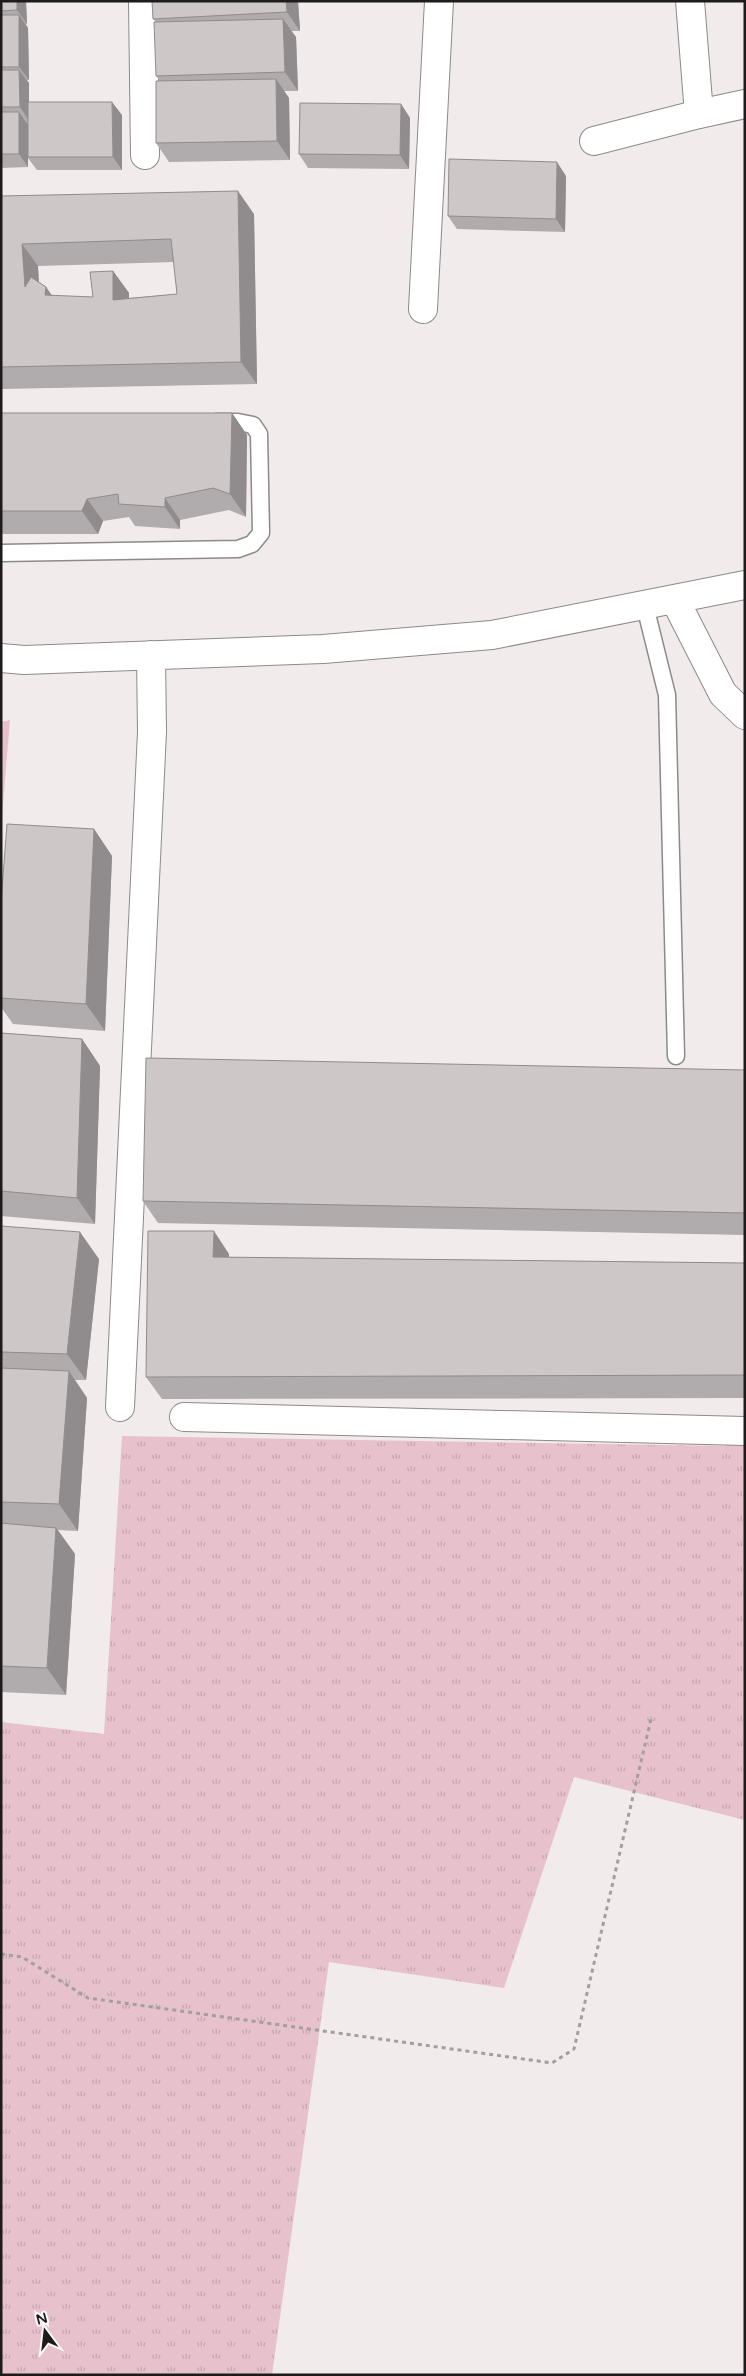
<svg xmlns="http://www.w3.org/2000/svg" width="746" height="2376" font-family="'Varela Round',sans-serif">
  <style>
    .grass { fill: url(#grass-tufts) }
    .green { fill: #e7c2cc }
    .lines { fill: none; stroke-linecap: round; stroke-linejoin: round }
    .lane-casing { stroke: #8e898a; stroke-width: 19 }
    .street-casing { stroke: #8e898a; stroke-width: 30 }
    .path { stroke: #a39e9f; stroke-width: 3; stroke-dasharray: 4 4; stroke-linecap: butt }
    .lane { stroke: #fff; stroke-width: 16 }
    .street { stroke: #fff; stroke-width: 28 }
    .wall { fill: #b0abac; fill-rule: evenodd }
    .shaded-wall { fill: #908b8c }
    .building { fill: #cdc7c8; stroke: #908b8c; fill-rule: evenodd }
  </style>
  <defs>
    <pattern id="grass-tufts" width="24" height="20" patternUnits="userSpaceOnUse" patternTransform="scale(1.25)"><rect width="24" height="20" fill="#e7c2cc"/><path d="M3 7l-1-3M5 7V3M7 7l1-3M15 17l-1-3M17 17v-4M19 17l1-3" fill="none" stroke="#c6a6af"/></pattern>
  </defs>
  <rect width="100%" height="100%" fill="#f1ebec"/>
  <path class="grass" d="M122 1436 725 1446 745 1436V1820L574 1777 504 1988 329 1962 272 2375H1V1722L104 1734Z"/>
  <path class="green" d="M10 720 1 828V722Z"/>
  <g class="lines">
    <g class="lane-casing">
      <path id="lane" d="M1 553 238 549 252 544 261 533 259 434 253 425 238 422H216
        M645 606 667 695 676 1056"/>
    </g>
    <g class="street-casing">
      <path id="street" d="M143 1 145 155
        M690 1 699 114 745 104
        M594 141 699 114
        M423 309 439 1
        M675 600 723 694 745 715
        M1 658 24 660 323 649 492 635 745 585
        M120 1407 152 732 151 655
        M184 1417 745 1431"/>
    </g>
    <path class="path" d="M1 1954 22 1957 88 1998 552 2063 574 2049 651 1719"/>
    <use href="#lane" class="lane"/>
    <use href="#street" class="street"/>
  </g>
  <path class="wall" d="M1 1H26L27 24H26L28 28 29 80H27L29 83V102L122 115V170H37L28 158V167L1 168Z
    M298 1 300 31H291L296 37 298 91H284L289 98 290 160 169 162 156 143 160 81 156 76V22L153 19Z
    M401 104 410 118 409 169 308 168 299 154Z
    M566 176 565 232 457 229 448 216Z
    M1 196 254 214 257 384 1 389ZM174 262 177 294 129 298V293L113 271 93 297 52 296 46 287 39 282 38 266Z
    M1 413H232L247 435 246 517 229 510 180 520V529L135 526 129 517 103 521 98 534H1Z
    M94 829 112 856 105 1031 13 1024 1 1007V902Z
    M1 1033 82 1039 100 1066 95 1224 1 1216Z
    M745 1070V1235L158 1223 143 1201Z
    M1 1226 99 1259 86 1380H75L87 1398 78 1531 58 1530 75 1554 66 1695 1 1692Z
    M229 1254V1257L745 1263V1398L162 1399 146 1377Z"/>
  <path class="shaded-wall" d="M17 1H26L27 24 17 10Z
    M286 1H298L300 31 287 12Z
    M19 15 28 28 29 80 19 67Z
    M283 19 296 37 298 91 285 72Z
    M19 70 29 83V121L20 107Z
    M276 79 289 98 290 160 277 141Z
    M112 102 122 115V170L113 157Z
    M401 104 410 118 409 169 400 155Z
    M19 112 28 125V167L19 154Z
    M557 162 566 176 565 232 556 219Z
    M238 191 254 214 257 384 241 362Z
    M22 244 38 266 40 309 25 287Z
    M113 271 129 293V322L113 300Z
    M46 287 62 310 45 295Z
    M232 413 247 435 246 517 230 494Z
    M165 498 180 520V529L165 507Z
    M87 499 103 521 98 534 82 511Z
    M94 829 112 856 105 1031 86 1004Z
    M82 1039 100 1066 95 1224 77 1198Z
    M214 1231 229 1254V1279L213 1257Z
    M80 1232 99 1259 86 1380 67 1354Z
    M69 1371 87 1398 78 1531 59 1504Z
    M56 1528 75 1554 66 1695 47 1668Z"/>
  <path class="building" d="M1 1H17V10L1 11Z
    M152 1H286L287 12 153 19Z
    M1 15H19V67H1Z
    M283 19 285 72 156 76 154 22Z
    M1 70H19L20 107H1Z
    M276 79 277 141 156 143V81Z
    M28 102H112L113 157H28Z
    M300 103 401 104 400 155 299 154Z
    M1 112H19V154H1Z
    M449 159 557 162 556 219 448 216Z
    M238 191 241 362 1 367V196ZM171 239 177 294 113 300V271L90 272 93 297 45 295 46 287 31 277 25 287 22 244Z
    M1 413H232L230 494 213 488 165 498V507L119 504 118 494 87 499 82 511H1Z
    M7 824 94 829 86 1004 1 998V902Z
    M1 1033 82 1039 77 1198 1 1191Z
    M146 1058 745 1070V1213L143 1201Z
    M1 1226 80 1232 67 1354 1 1352Z
    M148 1231H214L213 1257 745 1263V1375L146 1377Z
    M1 1368 69 1371 59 1504 1 1502Z
    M1 1523 56 1528 47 1668 1 1666Z"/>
  <rect width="746" height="2376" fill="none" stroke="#1d1b1b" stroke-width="5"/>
  <g transform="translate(45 2331) rotate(345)" stroke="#fef8fa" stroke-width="4" paint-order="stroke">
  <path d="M0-4L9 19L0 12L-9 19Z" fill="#1d1b1b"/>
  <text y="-8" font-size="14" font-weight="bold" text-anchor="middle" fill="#1d1b1b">N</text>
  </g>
</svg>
